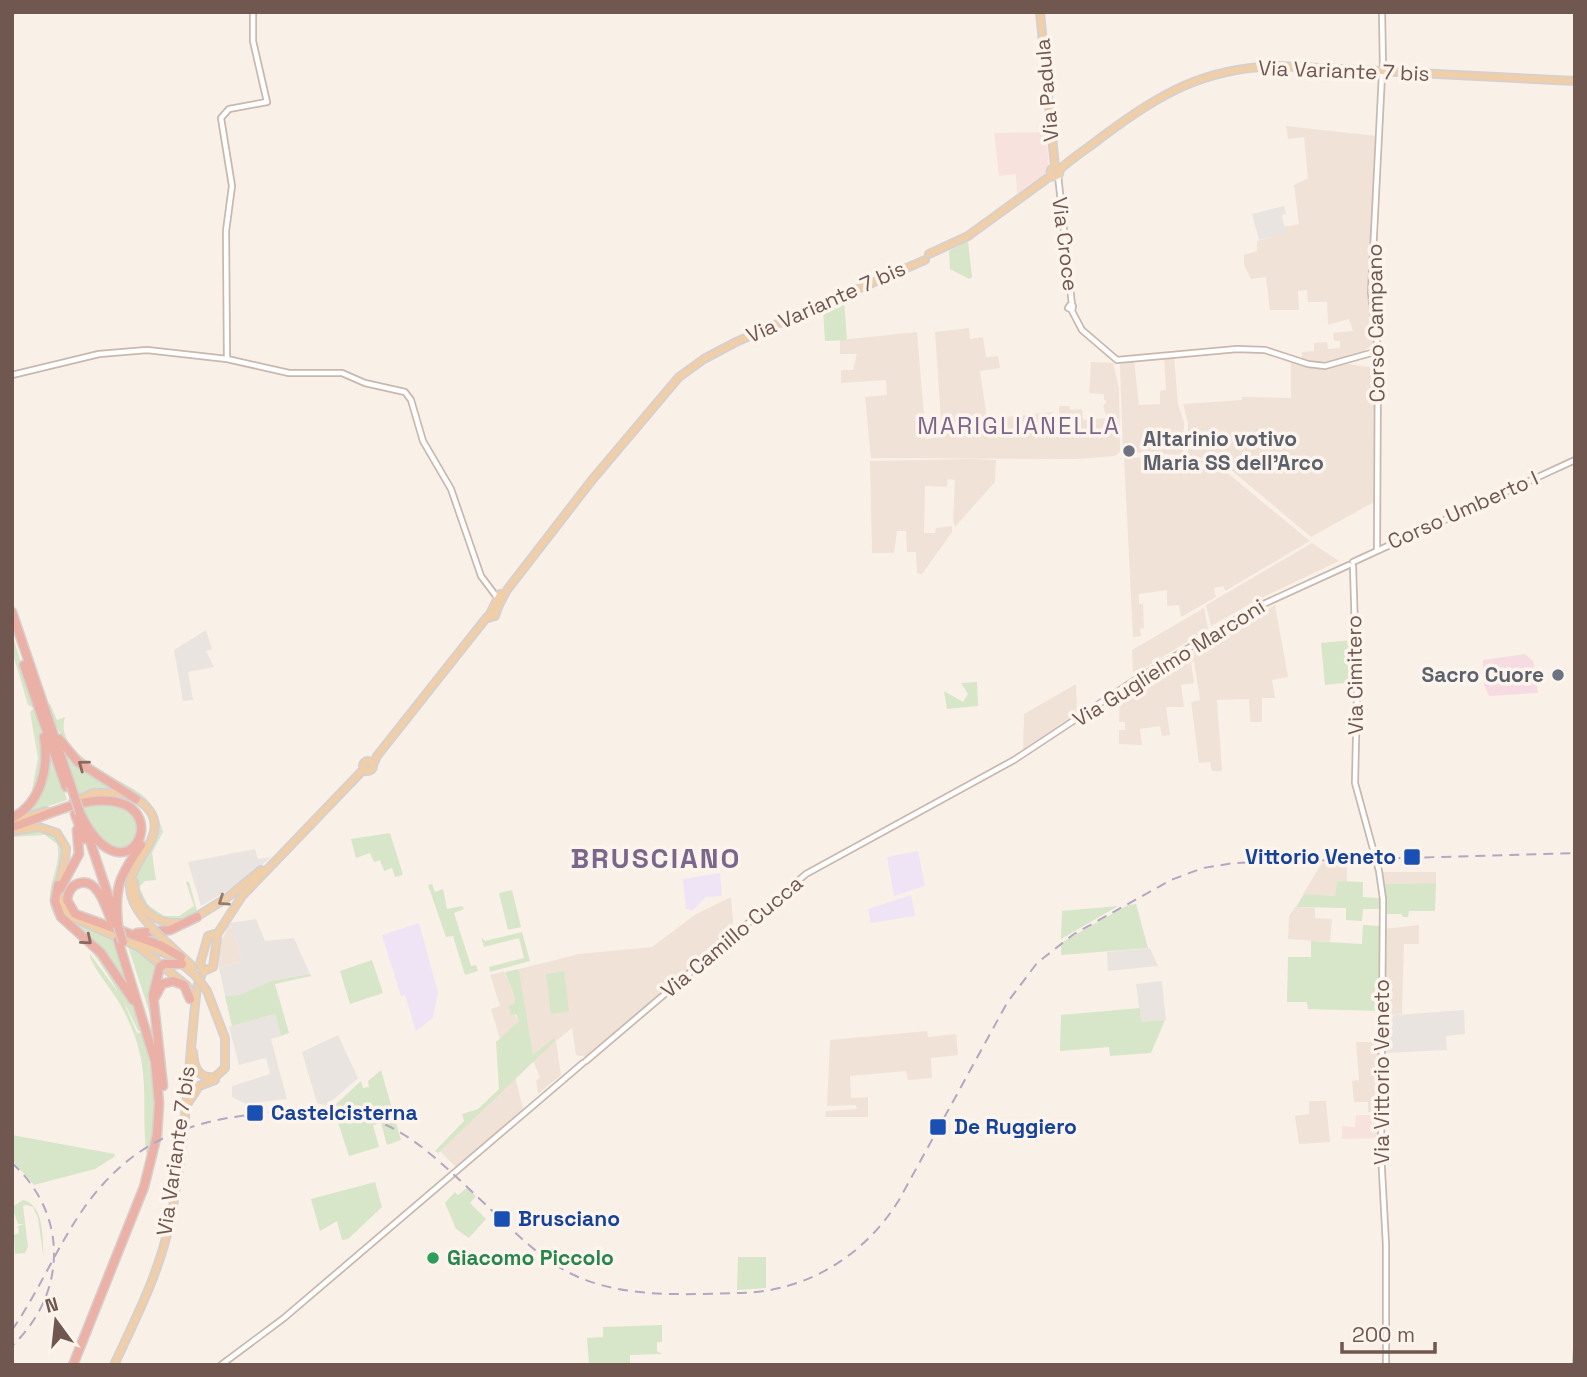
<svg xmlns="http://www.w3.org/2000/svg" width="1587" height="1377" font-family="'Space Grotesk',sans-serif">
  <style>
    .residential { fill: #f0e2d7 }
    .commercial { fill: #f8e2dd }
    .industrial { fill: #eae4e0 }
    .education { fill: #eee4f6 }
    .medical { fill: #f6dce2 }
    .green { fill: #d7e5c8 }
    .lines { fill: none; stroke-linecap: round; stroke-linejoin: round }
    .stream { stroke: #a6cfd1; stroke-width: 2 }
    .minor-casing { stroke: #cab8af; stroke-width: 8 }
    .major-casing { stroke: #d7d0ce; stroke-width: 10 }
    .highway-casing { stroke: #d7d0ce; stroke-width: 11 }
    .minor { stroke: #fff; stroke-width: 4.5 }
    .major { stroke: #f0cea8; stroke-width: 6 }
    .highway { stroke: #ecb1a6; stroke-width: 8 }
    .rail { stroke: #b3a7c2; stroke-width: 2; stroke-dasharray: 10 7; stroke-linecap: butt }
    .major-bridge-casing { stroke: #d7d0ce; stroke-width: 10; stroke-linecap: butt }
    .highway-bridge-casing { stroke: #d7d0ce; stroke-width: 11; stroke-linecap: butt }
    .major-bridge { stroke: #f0cea8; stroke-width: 6 }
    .highway-bridge { stroke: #ecb1a6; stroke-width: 8 }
    .oneway { stroke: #896960 }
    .oneway2 { stroke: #967b6a }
    .worship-dot { fill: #6b7280; stroke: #fdf5ed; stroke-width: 2.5 }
    .transit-dot { fill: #1a4fb4; stroke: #fdf5ed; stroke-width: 2.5 }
    .leisure-dot { fill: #2e9e5b; stroke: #fdf5ed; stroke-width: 2.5 }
    .labels { text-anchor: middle; stroke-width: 7; stroke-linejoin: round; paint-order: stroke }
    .street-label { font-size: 21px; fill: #70574f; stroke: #fdf5ed }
    .worship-label { font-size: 21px; font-weight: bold; fill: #5b616d; stroke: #fdf5ed; text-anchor: start }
    .transit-label { font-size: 21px; font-weight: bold; fill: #164399; stroke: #fdf5ed; text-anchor: start }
    .leisure-label { font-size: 21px; font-weight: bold; fill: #27864d; stroke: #fdf5ed; text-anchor: start }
    .quarter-label { font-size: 24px; letter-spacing: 2px; fill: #7b668c; stroke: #fdf5ed }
    .district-label { font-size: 28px; font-weight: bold; letter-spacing: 2px; fill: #7b668c; stroke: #fdf5ed }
  </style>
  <rect width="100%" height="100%" fill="#f9f1e7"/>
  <path class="residential" d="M1286 126 1376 136 1370 290 1376 342 1360 354 1339 361 1320 362 1302 359V352L1314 351V343L1327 342 1328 349 1340 348V341H1334L1333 333 1353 331 1349 319 1328 325 1327 302H1308L1307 290 1298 291 1299 310H1270L1266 277 1251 279 1244 265V255L1257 251V241L1285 234 1283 227 1299 224 1294 185 1308 178 1304 137 1288 139Z
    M969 328 970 339 983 337 986 357 998 356 1000 368 980 371 987 419 1052 412 1053 423H1059V406H1070V410L1082 409 1083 420 1107 418 1103 406 1107 401 1104 400V394L1089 393 1091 362 1113 363 1119 388 1120 452 1115 456 1076 459 871 458 865 397 887 395 886 380 841 383V370H853L857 354H840V340L917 332 926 439 933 438 932 421 941 420 935 332Z
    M1174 356 1178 404 1184 422 1183 455 1123 452 1120 365 1123 361 1134 360 1139 405 1160 404V391L1166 390 1164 357Z
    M1291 360 1316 367 1347 364 1375 368 1374 502 1311 537 1219 460 1190 456 1188 453V423L1183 404 1242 400V397L1291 398Z
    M1124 457 1213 461 1310 541 1225 591 1224 586 1214 588 1216 597 1181 617 1179 605 1167 606V590L1139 594V604H1143L1144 628 1140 629 1141 636 1133 637Z
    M972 459 996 460 995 482 955 527 953 519 955 480 948 479 947 487 925 486 924 533H935L936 528 952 526V532L922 574 917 573 916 552H907L906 531H897L894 553H872L870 461Z
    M1312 543 1339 561 1257 600 1211 626 1206 605Z
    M1275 605 1288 677 1272 680 1275 698H1262V722H1250L1249 699 1217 700 1222 771H1212L1210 762 1199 763 1191 702 1200 700 1194 661 1191 662 1194 683 1181 685 1184 707H1166L1170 735 1162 736 1160 726 1140 729 1142 745 1119 744V730H1125V722H1119L1120 698 1150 676Z
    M1204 608 1208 629 1133 675 1132 650Z
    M1076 684 1077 713 1023 749 1024 714Z
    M1322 863 1347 864V882L1337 881 1335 896 1303 894Z
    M1382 872H1436V883L1384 884Z
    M731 897 734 934 587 1057 576 1055 572 1028 556 1041 561 1075 538 1094 536 1081 540 1077 533 1061 555 1038 533 1056 519 969 579 954 652 947 696 914Z
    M1295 907 1315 908V918L1332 919 1330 942 1288 939 1289 916Z
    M230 923 242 961 219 968 217 950Z
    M1419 925V944H1404L1402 1014 1385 1016 1384 929Z
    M504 971 515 998 514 1004 509 1006 519 1021 500 1039 491 1009 500 1006 490 975Z
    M927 1031 928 1037 956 1034 958 1055 931 1058 932 1078 908 1080 906 1071 850 1076 851 1098 868 1097V1117H825L826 1111 857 1109 856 1105 827 1106 830 1040Z
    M1356 1042H1380L1379 1112H1368V1102H1354L1352 1081 1359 1080Z
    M515 1077 524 1112 458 1169 440 1151Z
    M1309 1101H1326L1330 1142 1299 1144 1295 1116 1309 1114Z"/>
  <path class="commercial" d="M1046 132 1049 167 1044 175 1017 194 1016 174 999 176 994 133Z
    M1356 1115H1379V1138L1342 1139V1126L1355 1127Z"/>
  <path class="industrial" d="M1284 206 1286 214 1282 215 1286 234 1259 240 1252 214Z
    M206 630 212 649 206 651 214 667 188 672 193 700 183 701 174 650Z
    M255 849 258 859 271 857 244 881 201 906 188 862Z
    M256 919 265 941 294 938 310 974 271 981 239 995 225 996 219 968 242 961 230 923Z
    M1150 948 1158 966 1108 971 1107 952Z
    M1162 981 1166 1020 1141 1022 1136 984Z
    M1464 1010 1465 1034 1446 1036 1447 1050 1386 1053 1385 1016Z
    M275 1014 281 1036 271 1039 287 1099 246 1104 232 1097V1086L270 1074 266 1058 239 1065 229 1027Z
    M338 1035 358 1078 326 1106 317 1103 302 1052Z"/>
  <path class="education" d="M918 851 925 886 894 896 887 857Z
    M720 873 722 896 706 897 693 910 686 909 683 879Z
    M911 895 915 916 871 923 868 909Z
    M419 923 438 992 433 1018 416 1031 405 995 401 996 382 935Z"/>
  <path class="medical" d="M1525 654 1533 661 1538 693 1489 696 1484 685 1483 660Z"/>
  <path class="green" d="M968 241 972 277 969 279 950 269 949 251Z
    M844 299 847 340 825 341 823 309Z
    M12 634 36 709 45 751 34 796 12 816 31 795 38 758 30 712 34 708 28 705 12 651Z
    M1352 640 1354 682 1325 685 1321 643Z
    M977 682 978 706 947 709 944 691 963 702 968 694 961 683Z
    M50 704 57 720 65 717C53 753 119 778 141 794 153 803 159 818 163 832L152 853 156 880 145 881 139 887 148 905 164 916H179L194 906 186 882H189L198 914C190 917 181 922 172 921 153 919 135 901 136 881 137 853 161 848 153 814 108 782 66 761 47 705Z
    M59 743 117 788 78 796Z
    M49 747 67 800 24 814 29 809Z
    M101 802 127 808 141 826 131 848H108L87 821 81 805Z
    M39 829 54 833 64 849 55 907C91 944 125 981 144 1031H138C125 1001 108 974 89 947 79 933 61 929 53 913 42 890 63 867 57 844L45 835 12 837V834Z
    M390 833 403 875 395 877 392 868 384 871 380 860 374 862 370 853 356 858 351 839Z
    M1337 881 1363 882V897L1380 898 1381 909H1363L1362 921 1346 920V908L1296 907 1304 894 1335 896Z
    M1436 883 1435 911H1409L1408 917H1403L1401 914H1384V884Z
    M432 884 435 892 443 889 447 909 462 906 464 909 454 913 471 966 476 965 478 971 465 975 453 936 446 937 428 885Z
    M512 890 521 927 508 930 499 893Z
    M1136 904 1148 948 1061 955V944L1066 940 1128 905Z
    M1118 906 1061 939 1062 911Z
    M62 910 114 937 130 986 105 954 66 920Z
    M1363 925 1380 926 1379 1011 1308 1009 1307 1002H1287L1288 957H1311V941L1362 944Z
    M522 932 530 961 490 972 489 967 524 958 519 938 484 947 481 937 485 941Z
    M127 943 160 965 157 969V1036Z
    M90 954 121 996 137 1033 145 1032 156 1111 151 1153H146C141 1094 153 1064 121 1006 114 992 88 962 90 954Z
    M372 960 383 993 350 1004 340 971Z
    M519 969 533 1055 555 1037V1041L438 1153 435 1151 464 1121 462 1114 478 1109 499 1089 496 1042 519 1021 516 1014 511 1015 508 1006 514 1004 515 998 505 972Z
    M564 971 569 1011 551 1014 546 974Z
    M310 974 311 976 275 984 289 1033 281 1036 275 1014 232 1026 225 996 239 995 271 981Z
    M1140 1008 1141 1022 1165 1020 1151 1053 1110 1056 1109 1047 1060 1051 1061 1015Z
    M381 1070 401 1140 387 1145 381 1123 373 1125 379 1147 349 1156 333 1107 361 1081 363 1088 369 1087 368 1081Z
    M12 1135 115 1154 114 1157 95 1169 34 1185 12 1160Z
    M375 1182 382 1207 348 1239 342 1240 337 1221 320 1231 311 1199Z
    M467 1188 476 1196 470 1203 486 1219 469 1238 456 1229 445 1203 455 1192 458 1195Z
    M23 1200C46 1205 42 1243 44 1261L38 1218 33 1207 26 1205 23 1206 28 1247 25 1253 15 1254 14 1235 19 1233 18 1226 24 1224H18L12 1207Z
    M738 1257H766V1288L737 1290Z
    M662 1325V1342H657V1351L662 1354 630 1355V1365H589L587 1338 603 1337V1327Z"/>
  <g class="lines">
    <path class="stream" d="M1573 1365 1575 1328"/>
    <g class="minor-casing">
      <path id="minor" d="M1382 12 1383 68
        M1058 175 1072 305
        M1072 310 1068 308 1070 305 1073 306 1072 311 1082 330 1117 360 1237 349 1265 350 1308 364 1325 366 1378 351
        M227 359 226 231 232 186 221 118 229 109 267 102 253 41V12
        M12 375 99 354 147 350 227 359 289 373H342L365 383 405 392 411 400 423 441 451 489 481 576 496 596
        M1377 549 1378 351 1371 293 1382 74
        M1353 562 1575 460
        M1353 566 1357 695 1355 783 1379 871 1383 899 1381 1153 1386 1245V1365
        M586 1061 806 874 1014 760 1132 682 1257 607 1349 565
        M221 1365 284 1318 583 1063"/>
    </g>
    <g class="major-casing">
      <path id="major" d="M1040 12 1055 167
        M1050.5 172a4.5 4.5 0 1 1 9 0a4.5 4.5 0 1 1-9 0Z
        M1059 170C1072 158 1088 148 1102 137 1159 94 1205 67 1279 66L1575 81
        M929 254 968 236 1052 175
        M502 598 500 594 488 618 495 616C498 606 501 600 507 590L592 480 679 377 704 359 736 342 925 260
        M363 766a5 5 0 1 1 10 0a5 5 0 1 1-10 0Z
        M373 765 377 756 487 617
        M133 797C182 825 133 855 130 884 129 901 141 916 152 928
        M73 802 93 793H123
        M12 822 46 811
        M12 831 39 827 57 833 66 848C66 877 45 895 74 918L139 947 187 986
        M134 882C135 907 155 925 180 923
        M193 919 228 897 261 870
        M214 934 217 938 213 967 204 971 200 964 208 936Z
        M216 936 242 896 364 769
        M162 938 193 967
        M136 942 172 956
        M180 962 196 976
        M193 1052C194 1067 198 1079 215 1077L225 1068V1038L207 991
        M188 1103 199 1086 215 1080
        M114 1365C136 1318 160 1271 170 1221 186 1144 188 1065 197 987L203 971"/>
    </g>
    <g class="highway-casing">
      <path id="highway" d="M12 612 71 786
        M24 665 66 787
        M59 739 78 762 136 799
        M75 814 84 839
        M12 818C42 803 49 766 44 737
        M12 827C42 818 79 797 111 801 175 809 124 904 80 813
        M86 829 114 913
        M58 885 55 901 61 917 101 953 133 1000
        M60 889 79 854 77 830
        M113 925C107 911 99 878 80 883 71 885 68 892 67 900L75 914 160 945 181 957
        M118 926C114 887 119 877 141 845
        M137 933 170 930 197 917
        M164 964H182
        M160 967 153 995 163 1086
        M155 997 162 984 173 981 184 985 190 999
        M73 1365 144 1187 157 1135 159 1103 155 1061 118 940"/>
    </g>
    <use href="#minor" class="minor"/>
    <use href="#major" class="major"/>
    <use href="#highway" class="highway"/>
    <path class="rail" d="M12 1163C69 1215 67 1294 12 1346
      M12 1330C45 1283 65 1225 104 1183 143 1140 191 1122 248 1115 385 1096 408 1132 503 1221 525 1242 547 1263 576 1276 627 1299 688 1294 742 1293 808 1291 865 1255 899 1200L1007 1003 1037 963 1074 934 1171 880 1203 868 1234 863 1575 853"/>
    <g class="major-bridge-casing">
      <path id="major-bridge" d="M152 928 162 938
        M196 976 207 991"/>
    </g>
    <g class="highway-bridge-casing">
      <path id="highway-bridge" d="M71 786 80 813
        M118 926 123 942
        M160 967 164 964"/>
    </g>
    <use href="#major-bridge" class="major-bridge"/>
    <use href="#highway-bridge" class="highway-bridge"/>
  </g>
  <defs><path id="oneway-chevron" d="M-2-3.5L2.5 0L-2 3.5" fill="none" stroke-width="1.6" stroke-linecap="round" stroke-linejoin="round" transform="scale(1.75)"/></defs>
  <g class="oneway">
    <use href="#oneway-chevron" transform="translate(83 765) rotate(-144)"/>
    <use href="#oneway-chevron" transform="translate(87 940) rotate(40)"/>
  </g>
  <use class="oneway2" href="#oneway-chevron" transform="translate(223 901) rotate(146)"/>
  <g class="worship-dot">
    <circle cx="1129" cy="451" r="7"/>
    <circle cx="1558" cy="675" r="7"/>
  </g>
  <g class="transit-dot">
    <rect x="1403" y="848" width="18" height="18" rx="3.5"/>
    <rect x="246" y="1104" width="18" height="18" rx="3.5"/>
    <rect x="929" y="1118" width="18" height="18" rx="3.5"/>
    <rect x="493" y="1210" width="18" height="18" rx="3.5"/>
  </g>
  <circle class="leisure-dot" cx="433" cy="1258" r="7"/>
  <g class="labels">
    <g class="street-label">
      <text transform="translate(1344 71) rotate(2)" y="7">Via Variante 7 bis</text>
      <text transform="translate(1047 90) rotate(-95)" y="7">Via Padula</text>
      <text transform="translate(1065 244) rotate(83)" y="7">Via Croce</text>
      <text transform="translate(826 302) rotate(-24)" y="7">Via Variante 7 bis</text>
      <text transform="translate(1376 323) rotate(-91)" y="7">Corso Campano</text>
      <text transform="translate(1463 510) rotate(-24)" y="7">Corso Umberto I</text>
      <text transform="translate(1169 663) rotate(-32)" y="7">Via Guglielmo Marconi</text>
      <text transform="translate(1355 675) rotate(-91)" y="7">Via Cimitero</text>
      <text transform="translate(732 937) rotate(-40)" y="7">Via Camillo Cucca</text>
      <text transform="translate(1382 1072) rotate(-90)" y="7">Via Vittorio Veneto</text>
      <text transform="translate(176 1151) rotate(-82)" y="7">Via Variante 7 bis</text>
    </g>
    <g class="worship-label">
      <text x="1143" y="446">Altarinio votivo<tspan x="1143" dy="24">Maria SS dell'Arco</tspan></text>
      <text x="1544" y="682" text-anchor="end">Sacro Cuore</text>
    </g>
    <g class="transit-label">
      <text x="1396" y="864" text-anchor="end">Vittorio Veneto</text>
      <text x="271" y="1120">Castelcisterna</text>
      <text x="954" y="1134">De Ruggiero</text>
      <text x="518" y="1226">Brusciano</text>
    </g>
    <g class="leisure-label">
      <text x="447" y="1265">Giacomo Piccolo</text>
    </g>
    <g class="quarter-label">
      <text x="1019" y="434">MARIGLIANELLA</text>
    </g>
    <g class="district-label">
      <text x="656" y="868">BRUSCIANO</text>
    </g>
  </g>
  <rect width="1587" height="1377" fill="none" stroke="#70574f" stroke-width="28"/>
  <g transform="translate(56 1321) rotate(345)" stroke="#fdf5ed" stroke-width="5" paint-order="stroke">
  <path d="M0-5L12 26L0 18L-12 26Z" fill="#70574f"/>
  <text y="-10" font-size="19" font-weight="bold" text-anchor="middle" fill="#70574f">N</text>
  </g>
  <path d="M1342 1342v10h93v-10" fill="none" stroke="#70574f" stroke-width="3.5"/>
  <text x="1352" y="1342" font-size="21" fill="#70574f" stroke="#fdf5ed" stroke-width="5" paint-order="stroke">200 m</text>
</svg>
